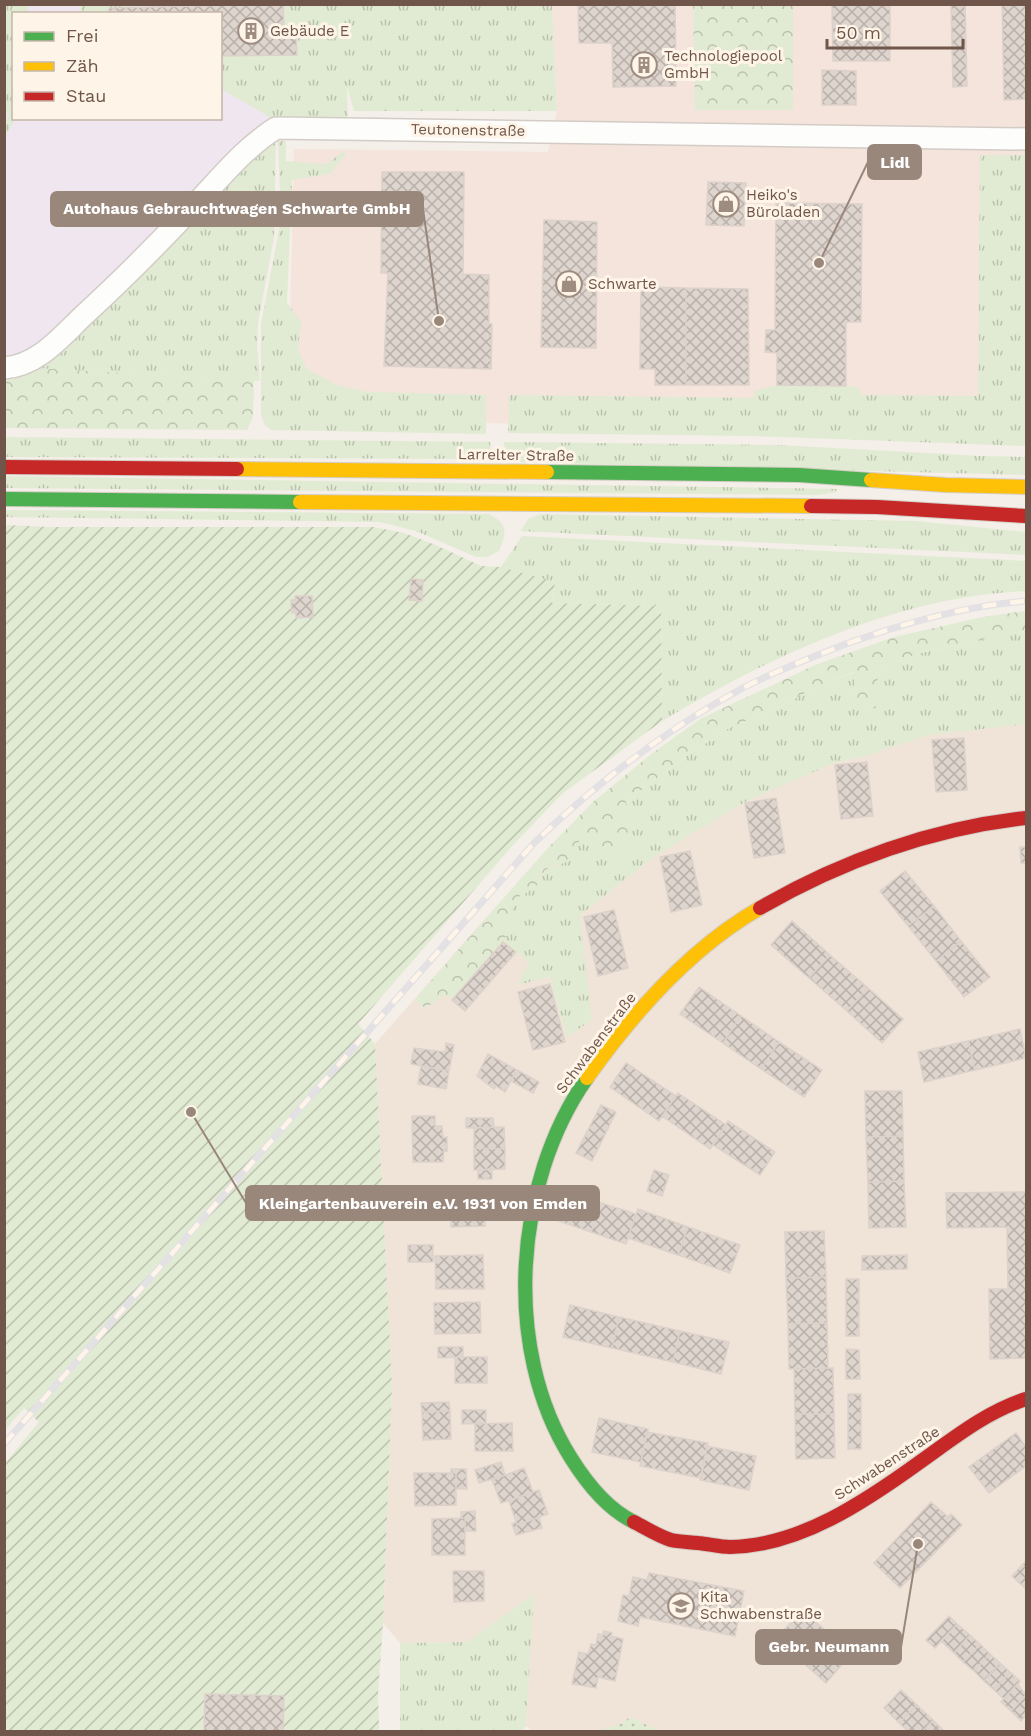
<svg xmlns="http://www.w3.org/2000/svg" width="1031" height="1736" font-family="'Work Sans',sans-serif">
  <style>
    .residential { fill: #f0e4d8 }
    .commercial { fill: #f4e4db }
    .education { fill: #f0e6f0; fill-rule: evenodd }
    .grass { fill: url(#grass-tufts) }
    .forest { fill: url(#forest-crowns) }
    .park { fill: url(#park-dots) }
    .garden { fill: url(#garden-furrows) }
    .building { fill: url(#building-cross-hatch); stroke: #ddd2cb; stroke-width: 1.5 }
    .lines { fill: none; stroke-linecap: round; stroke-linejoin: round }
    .street-casing { stroke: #d3ccc6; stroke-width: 24 }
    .fast-casing { stroke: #d4ccc4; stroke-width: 16 }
    .slow-casing { stroke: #d4ccc4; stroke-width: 16 }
    .jam-casing { stroke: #d4ccc4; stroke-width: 16 }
    .street { stroke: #fdfdfc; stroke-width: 21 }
    .fast { stroke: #4caf50; stroke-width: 14 }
    .slow { stroke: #ffc107; stroke-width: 14 }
    .jam { stroke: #c62828; stroke-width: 14 }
    .rail-casing { stroke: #e3e1e4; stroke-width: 7 }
    .rail { stroke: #fef4e8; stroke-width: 4.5; stroke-dasharray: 14; stroke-linecap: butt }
    .labels { text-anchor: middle; stroke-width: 6; stroke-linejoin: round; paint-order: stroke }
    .poi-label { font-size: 15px; fill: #70564a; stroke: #fef4e8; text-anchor: start }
    .street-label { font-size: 15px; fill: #70564a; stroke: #fef4e8 }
    .leader { fill: none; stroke: #99877c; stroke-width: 2 }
    .callout-dot { fill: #99877c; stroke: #fef4e8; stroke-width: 2 }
    .callout { fill: #99877c; stroke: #99877c; stroke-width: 2 }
    .callout-label { font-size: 16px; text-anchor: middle; font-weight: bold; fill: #fff }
  </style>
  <defs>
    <pattern id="grass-tufts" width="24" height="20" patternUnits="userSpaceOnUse" patternTransform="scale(1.5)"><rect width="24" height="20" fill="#e1ebd3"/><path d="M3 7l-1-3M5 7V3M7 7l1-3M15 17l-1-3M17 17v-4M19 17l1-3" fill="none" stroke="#bbc1ad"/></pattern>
    <pattern id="forest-crowns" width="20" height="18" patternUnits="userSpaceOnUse" patternTransform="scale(1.5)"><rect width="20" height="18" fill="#e1ebd3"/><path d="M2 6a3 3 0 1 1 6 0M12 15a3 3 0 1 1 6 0" fill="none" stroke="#bbc1ad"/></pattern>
    <pattern id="park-dots" width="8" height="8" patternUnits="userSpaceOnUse" patternTransform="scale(1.5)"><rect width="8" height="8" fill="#e1ebd3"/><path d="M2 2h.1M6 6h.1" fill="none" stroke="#bbc1ad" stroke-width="1.8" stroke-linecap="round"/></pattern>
    <pattern id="garden-furrows" width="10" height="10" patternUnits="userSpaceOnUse" patternTransform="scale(1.5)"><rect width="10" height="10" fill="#e1ebd3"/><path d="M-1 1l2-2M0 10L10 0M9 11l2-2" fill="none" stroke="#bbc1ad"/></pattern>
    <pattern id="building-cross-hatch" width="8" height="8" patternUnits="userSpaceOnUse" patternTransform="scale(1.5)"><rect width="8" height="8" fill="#ded5ce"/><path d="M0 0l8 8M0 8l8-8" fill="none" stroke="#b8b0a9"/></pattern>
  </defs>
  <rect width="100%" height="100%" fill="#f4efe8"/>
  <path class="residential" d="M1026 618V1731H532L526 1726 533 1595 467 1642 400 1643 383 1623 392 1387 375 1044 481 923 593 802H626Z"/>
  <path class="commercial" d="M552 5H693L695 110H793V5H1026V415L744 428 377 421 288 410 294 149 548 152 557 111Z"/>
  <path class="education" d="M4 5H343L276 128 274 237 258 322 257 348 260 381 5 368ZM14 14H220V118H14Z"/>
  <path class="grass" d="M5 4 29 5 27 13 14 14V118L15 119 5 137V126L9 114 4 111Z
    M134 4V7L109 8V13L81 14V5Z
    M283 5H552L557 111H354L347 87 348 128H276L274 237 258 322 257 348 260 381 15 367 29 363 273 119 221 89V56L296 55 281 33V28L284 27Z
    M278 141H286V161L327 164 344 151 346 154 330 174 292 180 287 303 301 322 298 348 306 368 336 385 368 392 486 395V434L271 430 265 425 261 415V324L281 220Z
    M980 155H1026V446L752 436 508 433 509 395 754 398 755 391 777 385 859 387 860 395 978 396Z
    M5 437 490 442C492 450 488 454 482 459L5 457Z
    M504 442 778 445 980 456 1026 457V475L514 462 504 453Z
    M5 476 837 489V492L817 495 5 488Z
    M5 510 489 514C508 524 507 532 499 551L488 557H476L416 531 380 522 5 517Z
    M541 514 915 521 1026 532V555L521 531 528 519Z
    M522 536 1026 561V591C897 596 771 656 662 721L661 606 552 603 555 582 493 570 501 567Z
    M1026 632V724L928 735 866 756 834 763 745 802 657 855 580 915 592 1020 567 1037 550 977 517 985 529 962 503 941 507 934 514 900C521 896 529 892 535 886 547 875 540 867 561 865L572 847 581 840 592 848 630 823 626 802 686 756 729 728 782 706 810 690 855 672 854 692 864 710 876 708 877 671 916 654 1009 634Z
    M534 1594 526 1726 522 1731H400V1643L467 1642Z"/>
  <path class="forest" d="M693 5H793V110H695Z
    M15 367 254 380 253 417 247 430 5 428 4 368Z
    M1026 611V632L1009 634 916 654 878 671 876 708 864 710 854 692V672L810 690 782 706 729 728 686 756 626 802 630 823V847L615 857 592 848 581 840 572 847 574 860 551 866 544 871 537 885 514 900 507 934 503 941 453 998 445 995 425 1008 415 999 546 850 593 802 650 755 700 719 815 665 894 637 983 617Z"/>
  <path class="park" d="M630 1717 659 1731H598L621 1724Z"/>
  <path class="garden" d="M5 525 50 527H373L404 533 438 546 481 566 501 567 555 582 552 603 661 606 662 721 563 793 513 845 358 1024 375 1044 392 1387 383 1623 378 1694 379 1731H5V1463L39 1422 24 1408 5 1430Z"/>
  <path class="building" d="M283 4 284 28H281V33H296L297 55 220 56V14H109V8Z
    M578 4H675L676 86 613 87 612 43H579Z
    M832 4H890V61H833Z
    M951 4H965L967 86 953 87Z
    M1002 4H1026V99L1004 100Z
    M822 70 856 71V105H822Z
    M382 172H464L463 274 489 275V324H492L491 369 384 366 388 273H381Z
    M708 182 746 183 744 226 706 225Z
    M776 203 862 204 861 322H846V386L777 385V353L765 352 766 330H775Z
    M544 220 597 222 596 348 541 347Z
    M641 287 686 288V385H655V369H640Z
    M686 288 748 289 749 385H686Z
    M411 579 423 580 422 601 409 600Z
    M295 596H312L313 617 296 618V613H292L291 600H295Z
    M964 738 967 790 936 792 932 740Z
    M867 762 873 816 841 819 835 765Z
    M776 798 785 853 754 858 745 803Z
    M1020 847H1026V863H1021Z
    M690 851 702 905 671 912 660 857Z
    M905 871 934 906 908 926 880 891Z
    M934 906 961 941 936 961 908 926Z
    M614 910 628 968 598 976 584 917Z
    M792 921 830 955 809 978 771 945Z
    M961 941 990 977 964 997 936 961Z
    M503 942 516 952 465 1011 452 1000Z
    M830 955 868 988 847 1011 809 978Z
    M550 984 565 1042 533 1050 518 992Z
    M699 987 741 1016 723 1043 680 1014Z
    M868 988 903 1019 882 1043 847 1011Z
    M741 1016 779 1042 761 1069 723 1043Z
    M1020 1029 1026 1058 975 1070 968 1041Z
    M968 1041 975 1070 924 1082 918 1052Z
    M779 1042 822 1070 804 1097 761 1069Z
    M446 1043 454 1045 449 1071 411 1064 414 1048 445 1052Z
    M488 1054 517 1070 505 1092 496 1086 494 1089 477 1076Z
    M626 1063 676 1096 659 1121 610 1087Z
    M421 1066 449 1071 446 1089 418 1084Z
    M517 1070 539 1082 533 1093 511 1081Z
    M865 1091H902L903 1136 866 1137Z
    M678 1093 726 1125 710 1149 662 1116Z
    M601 1105 616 1112 592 1161 576 1153Z
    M412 1116H435V1126H442L443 1138 447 1137V1151L444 1150 443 1162H413Z
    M466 1118H493L494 1127 466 1128Z
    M728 1121 775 1152 760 1175 713 1145Z
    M504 1127 505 1149 474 1148V1128Z
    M903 1136 904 1181 868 1182 866 1137Z
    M474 1148 505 1149V1169L474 1170Z
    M492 1169V1179H478V1170Z
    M654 1170 669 1175 662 1196 647 1191Z
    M904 1181 906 1227 869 1228 868 1182Z
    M566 1191 601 1203 591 1232 556 1220Z
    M1026 1192V1358L990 1359 989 1289H1008L1007 1227 947 1228 946 1193Z
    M485 1197V1226L451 1227V1198Z
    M601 1203 636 1214 626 1244 591 1232Z
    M638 1209 688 1227 678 1255 628 1238Z
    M688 1227 740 1245 730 1273 678 1255Z
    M824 1231 826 1277 786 1278 785 1232Z
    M408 1245H433V1262H408Z
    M483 1255 484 1289H436L435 1256Z
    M907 1255V1269L862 1270V1256Z
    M826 1277 827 1323 788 1324 786 1278Z
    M846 1279H859V1336H846Z
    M480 1302 481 1333 435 1334 434 1303Z
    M570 1305 619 1317 612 1348 563 1337Z
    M619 1317 680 1331 673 1362 612 1348Z
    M827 1323 828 1368 789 1369 788 1324Z
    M680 1331 729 1342 721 1374 673 1362Z
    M438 1347H463V1357L438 1358Z
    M846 1349 859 1350 860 1379H846Z
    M455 1357H487V1383H455Z
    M833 1368 834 1414H795L794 1369Z
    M848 1394H861V1449H848Z
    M449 1402 450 1411 422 1412 421 1403Z
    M462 1410H486V1423L462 1424Z
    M450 1411 451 1439 423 1440 422 1412Z
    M795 1414H834L835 1458 796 1459Z
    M599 1418 648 1429 641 1462 592 1452Z
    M512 1423 513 1451H475V1424Z
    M647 1432 708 1443 701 1478 640 1466Z
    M1016 1433 1026 1447V1466L989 1493 969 1467Z
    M707 1446 756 1456 749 1490 700 1480Z
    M501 1462 505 1475 479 1483 475 1470Z
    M524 1468 533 1492 501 1503 492 1480Z
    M451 1469H466L467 1489H456V1473H451Z
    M414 1473H456V1505L415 1506Z
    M539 1490 548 1514 517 1525 509 1501Z
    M931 1502 948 1517 951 1514 962 1525 900 1588 874 1563Z
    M475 1511 476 1531H465V1518H461V1512Z
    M539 1517 542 1528 516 1535 512 1524 516 1522 517 1525Z
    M461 1518H465V1555H432V1519Z
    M1026 1561V1586L1025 1588 1012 1576Z
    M453 1571H484V1601L454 1602Z
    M649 1573 744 1591 735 1636 640 1617 638 1626 618 1621 623 1595 629 1596 633 1577 647 1580Z
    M802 1610 852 1653 826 1683 776 1639Z
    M949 1616 957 1624 935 1648 926 1640Z
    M957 1624 970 1635 954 1653 941 1641Z
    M604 1631 612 1633 611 1636 623 1639 615 1681 598 1677 596 1688 572 1684 579 1652 588 1654 591 1644 596 1645 598 1634 603 1635Z
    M970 1635 980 1644 963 1662 954 1653Z
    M980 1644 990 1654 974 1671 963 1662Z
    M990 1654 1000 1663 984 1681 974 1671Z
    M1000 1663 1010 1672 994 1690 984 1681Z
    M1010 1672 1020 1681 1004 1699 994 1690Z
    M1020 1681 1018 1685 1026 1695 1011 1711 1001 1702Z
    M901 1690 917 1705 899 1723 884 1708Z
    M205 1694 284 1696 283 1732H204Z
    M1026 1695V1715L1021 1721 1011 1711Z
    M917 1705 933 1720 922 1732H909L899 1723Z
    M933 1720 945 1732H922Z"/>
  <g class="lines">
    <g class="street-casing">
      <path id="street" d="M4 368C37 366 60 338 83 316 119 283 153 249 187 213 216 184 241 150 276 128L1026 139"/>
    </g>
    <g class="fast-casing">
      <path id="fast" d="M547 472 799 475 871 480
        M4 499 300 502
        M587 1078C514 1182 502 1349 571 1458 586 1482 607 1509 634 1522"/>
    </g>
    <g class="slow-casing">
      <path id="slow" d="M237 469 547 472
        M871 480 946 485 1026 487
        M300 502 811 506
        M587 1078C633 1013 690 948 760 908"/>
    </g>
    <g class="jam-casing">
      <path id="jam" d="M4 467 237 469
        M811 506 877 507 1026 516
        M760 908C841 861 933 828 1026 818
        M634 1522C646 1528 658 1536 671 1540 679 1542 690 1542 698 1543 709 1544 720 1547 730 1547 800 1546 866 1501 920 1462 954 1438 986 1412 1026 1399"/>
    </g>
    <use href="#street" class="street"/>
    <use href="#fast" class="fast"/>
    <use href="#slow" class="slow"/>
    <use href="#jam" class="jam"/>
    <g class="rail-casing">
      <path id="rail" d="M4 1444 534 843C597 783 665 730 741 689 775 671 810 658 846 644 904 623 964 606 1026 601"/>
    </g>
    <use href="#rail" class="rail"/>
  </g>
  <defs>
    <g id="building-ring" transform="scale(1.35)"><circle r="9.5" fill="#fef4e8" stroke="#9e8c81" stroke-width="1.5"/><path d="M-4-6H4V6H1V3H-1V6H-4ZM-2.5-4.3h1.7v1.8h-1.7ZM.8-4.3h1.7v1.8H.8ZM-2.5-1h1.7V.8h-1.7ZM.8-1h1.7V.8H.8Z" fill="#9e8c81"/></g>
    <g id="shop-ring" transform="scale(1.35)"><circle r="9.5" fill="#fef4e8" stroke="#9e8c81" stroke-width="1.5"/><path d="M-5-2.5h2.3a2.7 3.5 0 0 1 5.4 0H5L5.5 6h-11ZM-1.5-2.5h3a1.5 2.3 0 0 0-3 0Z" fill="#9e8c81"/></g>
    <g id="school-ring" transform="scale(1.35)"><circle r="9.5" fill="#fef4e8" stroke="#9e8c81" stroke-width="1.5"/><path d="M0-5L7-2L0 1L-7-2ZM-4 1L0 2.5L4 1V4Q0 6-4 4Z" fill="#9e8c81"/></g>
  </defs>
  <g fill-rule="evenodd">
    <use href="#building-ring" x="251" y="31"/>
    <use href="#building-ring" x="644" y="65"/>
    <use href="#shop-ring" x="726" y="204"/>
    <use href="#shop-ring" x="569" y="284"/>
    <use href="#school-ring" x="681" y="1606"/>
  </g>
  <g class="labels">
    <g class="poi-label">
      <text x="270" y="36">Gebäude E</text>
      <text x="664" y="61">Technologiepool<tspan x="664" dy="17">GmbH</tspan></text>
      <text x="746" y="200">Heiko's<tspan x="746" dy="17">Büroladen</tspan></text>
      <text x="588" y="289">Schwarte</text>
      <text x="700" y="1602">Kita<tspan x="700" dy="17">Schwabenstraße</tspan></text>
    </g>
    <g class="street-label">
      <text transform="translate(468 130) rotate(1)" y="5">Teutonenstraße</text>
      <text transform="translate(516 455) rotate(1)" y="5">Larrelter Straße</text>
      <text transform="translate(596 1043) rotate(-53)" y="5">Schwabenstraße</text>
      <text transform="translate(887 1463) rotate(-33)" y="5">Schwabenstraße</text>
    </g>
  </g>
  <path class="leader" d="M819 263L868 162M439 321L423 209M191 1112L246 1203M918 1544L901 1647"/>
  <g class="callout-dot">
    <circle cx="819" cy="263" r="6"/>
    <circle cx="439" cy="321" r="6"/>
    <circle cx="191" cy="1112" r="6"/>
    <circle cx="918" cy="1544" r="6"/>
  </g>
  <g class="callout">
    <rect x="868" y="145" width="53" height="34" rx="6"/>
    <rect x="51" y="192" width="372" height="34" rx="6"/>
    <rect x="246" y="1186" width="353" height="34" rx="6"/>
    <rect x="756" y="1630" width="145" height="34" rx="6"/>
  </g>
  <g class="callout-label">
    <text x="895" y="168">Lidl</text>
    <text x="237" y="214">Autohaus Gebrauchtwagen Schwarte GmbH</text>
    <text x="423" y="1209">Kleingartenbauverein e.V. 1931 von Emden</text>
    <text x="829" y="1652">Gebr. Neumann</text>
  </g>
  <rect width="1031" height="1736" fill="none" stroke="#70564a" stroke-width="12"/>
  <rect x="12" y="12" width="210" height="108" fill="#fef4e8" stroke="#c5b5a9" stroke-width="1.5"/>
  <rect x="24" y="32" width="30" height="9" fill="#4caf50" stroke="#c5b5a9" stroke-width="1.5"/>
  <text x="66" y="42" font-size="18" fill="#70564a">Frei</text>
  <rect x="24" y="62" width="30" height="9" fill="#ffc107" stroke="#c5b5a9" stroke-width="1.5"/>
  <text x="66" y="72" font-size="18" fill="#70564a">Zäh</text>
  <rect x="24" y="92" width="30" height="9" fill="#c62828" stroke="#c5b5a9" stroke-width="1.5"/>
  <text x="66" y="102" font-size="18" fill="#70564a">Stau</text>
  <path d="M827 39v9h136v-9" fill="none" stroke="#70564a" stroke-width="3"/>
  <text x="836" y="39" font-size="18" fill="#70564a" stroke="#fef4e8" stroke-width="4.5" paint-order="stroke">50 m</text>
</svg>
